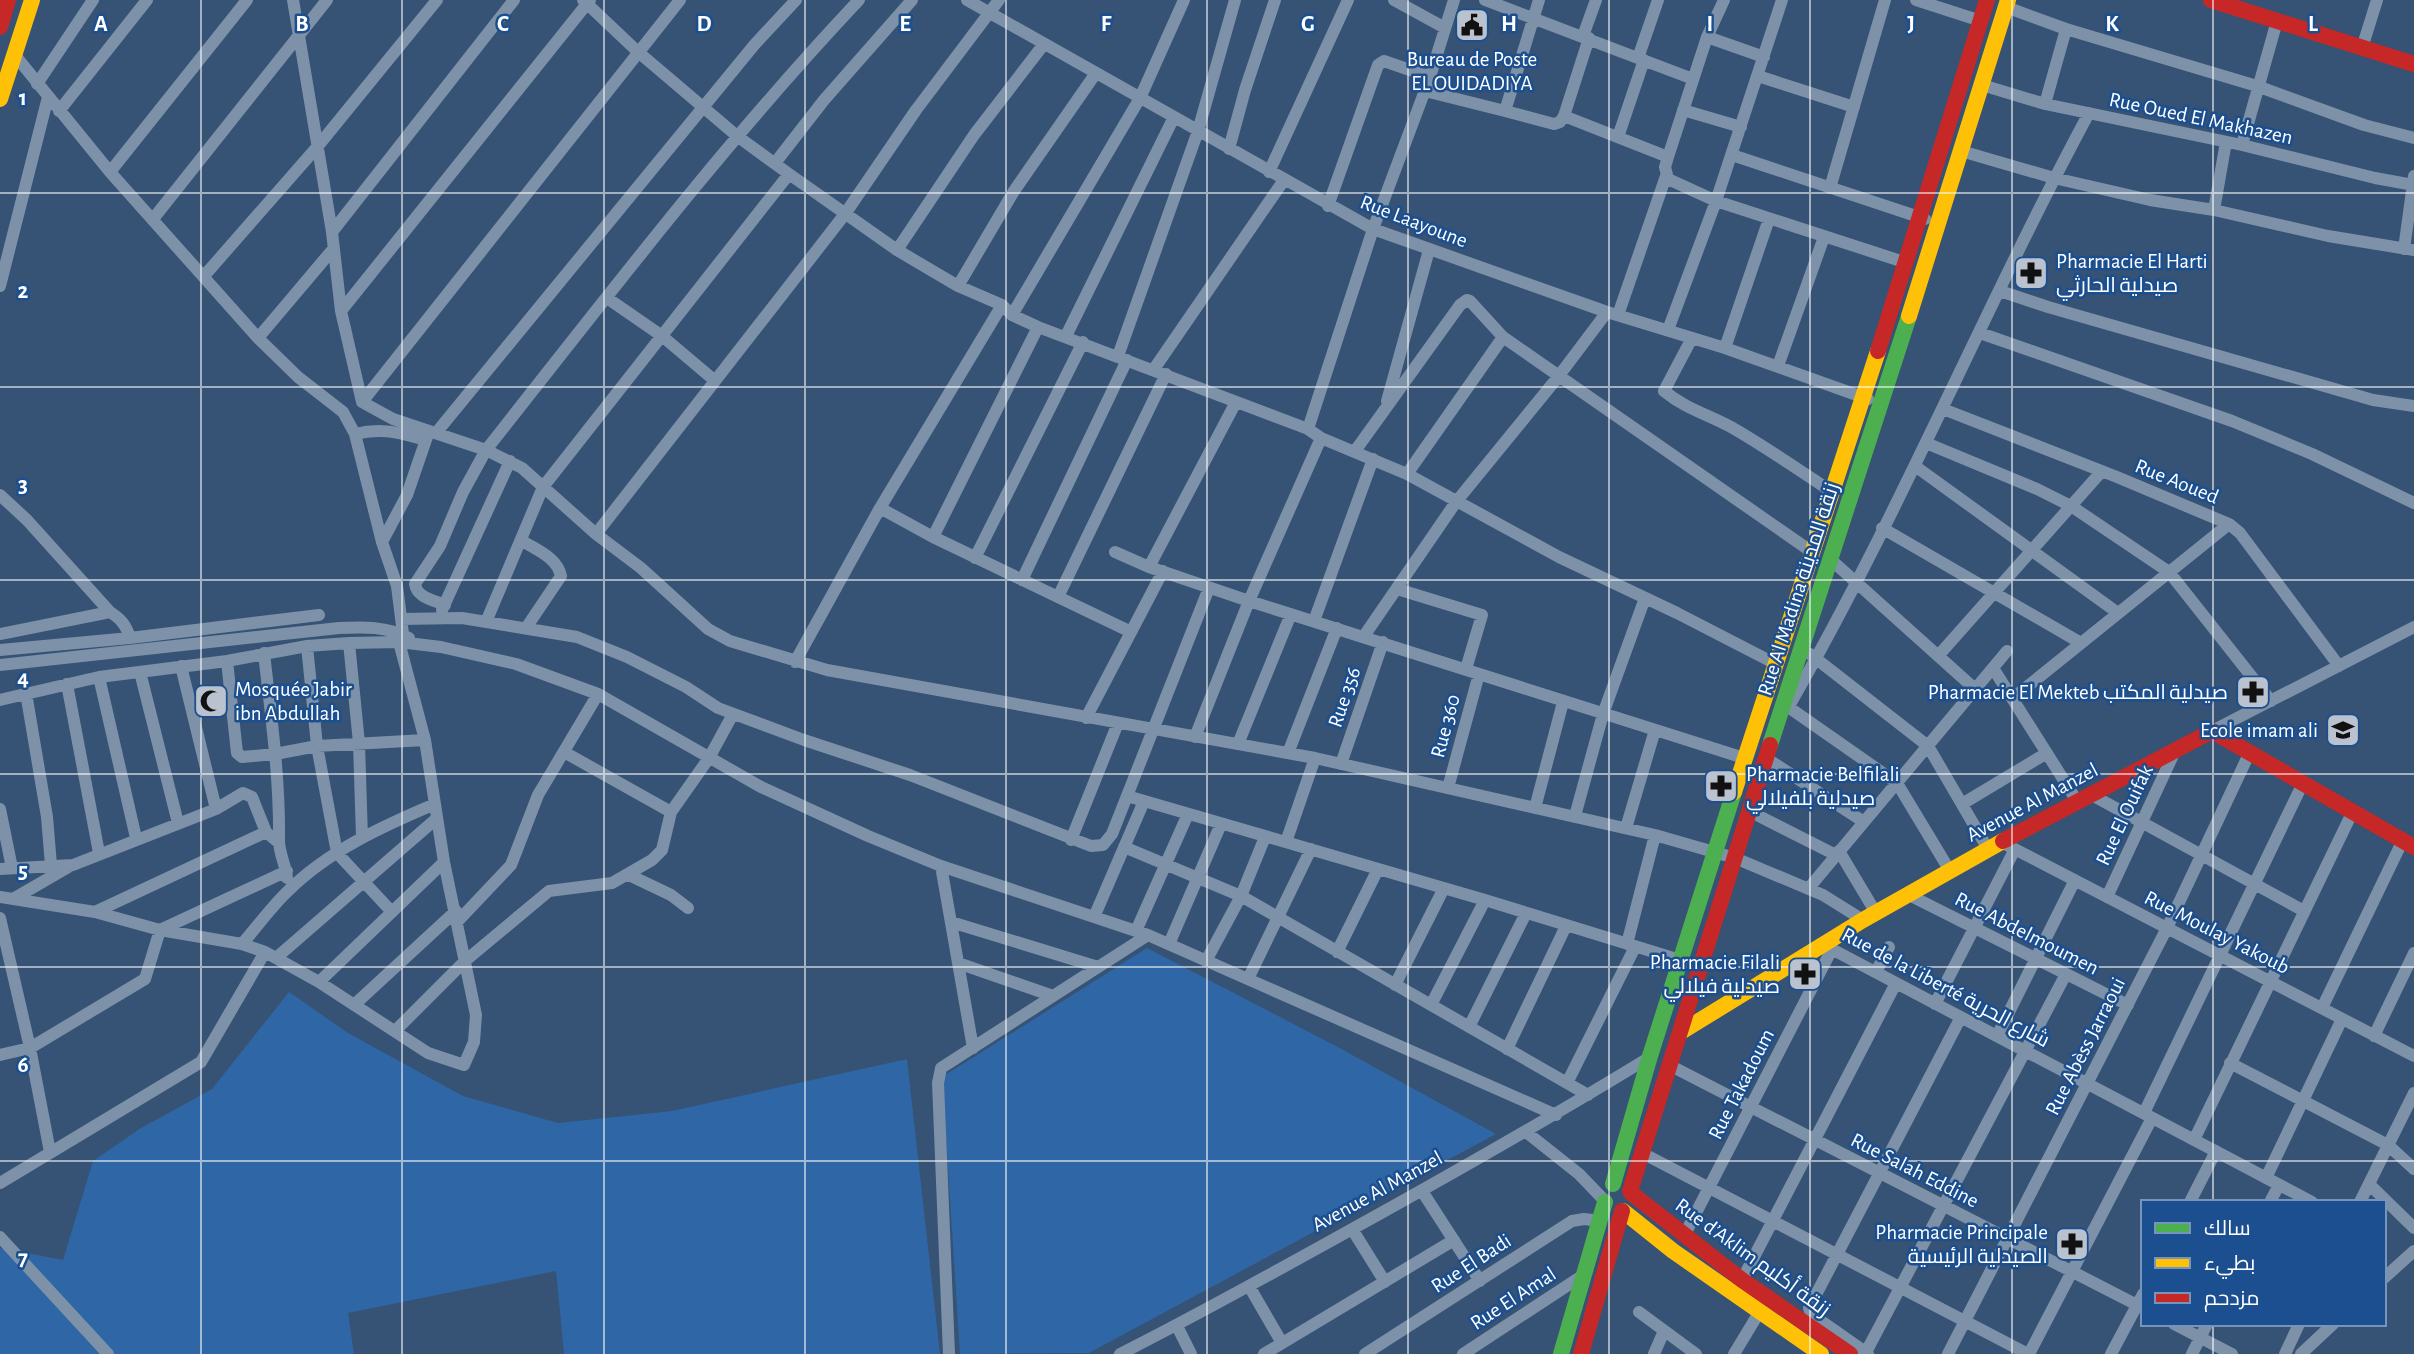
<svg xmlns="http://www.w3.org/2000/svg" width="2414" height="1354" font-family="'Alegreya Sans',Cairo,sans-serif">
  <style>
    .green { fill: #2f66a5 }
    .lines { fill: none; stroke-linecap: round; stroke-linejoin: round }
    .street { stroke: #7d92a8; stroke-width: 12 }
    .fast { stroke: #4caf50; stroke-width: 16 }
    .slow { stroke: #ffc107; stroke-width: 16 }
    .jam { stroke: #c62828; stroke-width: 16 }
    .grid { fill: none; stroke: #fff; stroke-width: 2; stroke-opacity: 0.55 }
    .labels { text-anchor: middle; stroke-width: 5; stroke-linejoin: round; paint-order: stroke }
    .poi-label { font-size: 21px; fill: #fff; stroke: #1b4f8f; text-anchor: end }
    .street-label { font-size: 21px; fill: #fff; stroke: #1b4f8f }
    .grid-label { font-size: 23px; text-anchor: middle; font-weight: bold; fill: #fff; stroke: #1b4f8f; stroke-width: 5; stroke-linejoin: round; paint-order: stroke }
  </style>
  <rect width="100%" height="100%" fill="#365274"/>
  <path class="green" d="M1147 948 1336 1046 1496 1134 1089 1353 960 1354 942 1077Z
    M289 992 348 1033 463 1096 558 1123 672 1111 907 1059 940 1354H564L556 1271 348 1313 354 1354H0V1248L63 1260 93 1161 141 1128 212 1089Z"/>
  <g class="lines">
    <path class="street" d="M293 0 332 232 341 311 362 402 393 419 486 450 522 468 596 534 641 568 708 629 730 641 827 670 1315 758 1655 835 1735 858 1823 895 1863 920
      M583 0 637 51 737 136 789 174 897 250 958 286 1002 305 1012 315 1038 327 1308 429 1321 438 1407 474 1559 557 1677 613 1774 663
      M967 0 1373 229 1607 312 1725 348 1868 399
      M1394 0 1445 28
      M1485 0 1693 79
      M1724 0 1707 37 1668 157 1665 167 1668 179 1716 201 1907 263
      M1916 0 1981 21
      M2006 7 2066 29
      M1583 36 1596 0
      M1707 37 1764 57
      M2362 48 2377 0
      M14 54 110 172 258 338 298 377 343 412 355 434 382 542 397 586 403 634
      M1638 58 1658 0
      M1758 76 1854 107
      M37 84 93 0
      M1982 85 2045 104 2242 145 2375 178 2414 185
      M1425 91 1505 111 1539 0
      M2045 104 2066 29 2257 86 2364 125 2414 138
      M1683 110 1741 127
      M59 111 147 0
      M1505 111 1554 124 1560 122 1564 116 1589 38
      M1564 116 1668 157
      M1618 137 1644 60
      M2242 145 2277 21
      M1229 149 1245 90 1275 0
      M1961 151 2054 178 2150 200 2214 210 2328 236 2414 250
      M1732 155 1925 219
      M775 163 824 100 912 0
      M110 172 247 0
      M1269 172 1348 0
      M1830 188 1885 0
      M1328 206 1378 65 1384 61 1430 77
      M2214 210 2226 142
      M153 219 327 0
      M332 232 514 0
      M2404 249 2414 176
      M897 250 974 135 1044 44
      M204 276 318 146 437 0
      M0 286 48 97
      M958 286 1014 191 1096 73
      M2000 291 2048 307 2373 400 2414 406
      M607 298 662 336 714 380
      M341 311 590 0
      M1012 315 1140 98 1184 0
      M1618 315 1666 176
      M1668 330 1716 201 1782 0
      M1980 333 2232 421 2312 454 2414 503
      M1066 336 1174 117
      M258 338 334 248
      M1692 338 1664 391C1686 409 1707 414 1731 427 1766 447 1799 470 1832 492
      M1725 348 1769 219
      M1118 356 1198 131 1235 0
      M1778 366 1824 237
      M1154 369 1284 180
      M1387 401 1429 250
      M362 402 680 0
      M1943 409 2117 477 2229 524 2240 533 2339 666
      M1308 429 1373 229 1430 77 1454 0
      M436 433 755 44 796 0
      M355 434C382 427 399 433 426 440
      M1926 443 2037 489 2071 506 2169 572 2271 701
      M1355 451 1460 305 1467 300 1470 301 1503 337 1812 552
      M1915 466 2118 613
      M1407 474 1503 337
      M0 495 27 520 110 612C121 619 126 625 130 638
      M880 508 933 537 1129 631
      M1882 528 2081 643
      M596 534 845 214 916 110 999 0
      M933 537 1038 327
      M521 540C536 550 557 557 561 576L526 628
      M382 542 407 495 429 431
      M1115 552 1149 567 1249 601 1744 758
      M975 558 1083 342
      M1829 558 1975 689
      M1149 567 1236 402
      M1022 580 1127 360
      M1397 589 1482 615 1466 669
      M1058 597 1166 374
      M445 605C434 600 417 598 415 584L440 546 463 492 486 450C607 297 725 142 859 0
      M442 610 510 461
      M401 619 462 618 577 637 627 657 686 687 718 708 804 740 910 775 1091 846 1103 845 1112 834 1209 588
      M1314 621 1373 459
      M486 622 543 487 789 174
      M0 634 110 612
      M1364 636 1456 502 1558 377 1607 312
      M349 643 359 743 362 838
      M307 646 317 746 337 853 392 912
      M0 650 130 638 319 615
      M264 653C271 716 280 779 279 841 279 853 286 866 287 878
      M1810 654 1928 746 1988 849
      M1938 656 2102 471
      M227 661 237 753 242 757 275 754 317 746 425 740
      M795 662 880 508 1002 305
      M0 665 339 628C363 627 387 626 409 638
      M181 666 216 809
      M1993 668 2077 801
      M140 672 178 823
      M99 677 136 838
      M67 684 99 853
      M26 693 47 817 51 865
      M2013 698 2229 524
      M0 700 99 677 227 661 307 646 349 643 399 642 441 647 516 664 598 694 761 787 868 836 941 866 1148 935 1556 1115
      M1784 704 1897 783 1950 871
      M1789 706C1900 514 1984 308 2089 113
      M1086 718 1163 571
      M2212 731 2414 627
      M1195 737 1249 601 1321 438
      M1238 744 1291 614
      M564 752 671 812
      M1288 753 1337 628
      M1766 758 1864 822
      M1341 764 1383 642
      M1448 788 1479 674
      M2090 794 2304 911
      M1127 796 1485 900 1680 960
      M1962 804 2047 753
      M1535 808 1563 702
      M0 809 12 868
      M1749 811 1836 855
      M1575 816 1603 714 1645 598
      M1626 828 1655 730
      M1071 840 1118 723
      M1286 842 1315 758
      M2001 842 2414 1056
      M1124 847 1241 896 1588 1095
      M1839 851 1876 913
      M941 866 973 1048
      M0 869 73 865 216 809 243 793 252 797 266 832 279 843
      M629 875 671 895 688 908
      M1808 889 2007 651
      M1909 895 2128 1005
      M0 897 95 912 160 930 242 944 265 952 319 982 428 1053 464 1065 474 1042 476 1015 444 862 425 740 399 642
      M2107 897 2175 751
      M13 899 70 866
      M95 912 266 832
      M1094 917 1144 801
      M0 918 30 1048 50 1152
      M458 921 511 865 538 795 598 694
      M951 922 1098 967
      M1136 931 1188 814
      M242 944C257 927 271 907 288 891 328 851 383 826 435 804
      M1169 944 1221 824
      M1627 944 1655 835
      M1822 944 2312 1202
      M1337 952 1378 869
      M276 958 436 819
      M1206 961 1241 896 1265 837
      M958 963 1053 996
      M1876 972 1889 947
      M1248 979 1311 849
      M319 982 444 862
      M1395 985 1444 888
      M1935 1004 2015 849
      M354 1005 456 911
      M1431 1005 1485 900
      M2322 1008 2403 840
      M1469 1027 1526 913
      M395 1031 465 961 549 891 612 883 652 860 662 850 671 812 709 758 733 714
      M1997 1036 2075 880
      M2374 1036 2414 953
      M1507 1049 1566 926
      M0 1055 30 1048 145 979 160 930 287 871
      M2230 1063 2388 1145 2414 1169
      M1671 1066 2143 1308
      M1567 1083 1635 947
      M2144 1113 2303 783
      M1526 1132 1579 1174 1604 1200
      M2194 1140 2353 811
      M1644 1154 2028 1354
      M2266 1178 2342 1019
      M0 1183 201 1062 265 952
      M2369 1184 2414 1228
      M1422 1191 1480 1281
      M2190 1202 2216 1151
      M2270 1202 2279 1185
      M2360 1202 2414 1093
      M1352 1229 1385 1282
      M1684 1236 1832 949
      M0 1237 108 1354
      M2384 1278 2414 1251
      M1742 1280 1896 983
      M1249 1286 1282 1343
      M1639 1312 1696 1354
      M2174 1324 2232 1354
      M1177 1326 1191 1354
      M949 1354 938 1083 941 1068 1148 935
      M1120 1354C1190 1319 1258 1281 1327 1243 1436 1183 1544 1122 1650 1057
      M1264 1354 1454 1240
      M1365 1354 1572 1221 1584 1219 1601 1221
      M1463 1354 1585 1274
      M1654 1354 1664 1331
      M1734 1354 1760 1311
      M1865 1354 2066 974
      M1868 1354 1811 1314 1809 1308 1961 1017
      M1948 1354 2167 928 2250 752
      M2029 1354 2152 1118
      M2111 1354 2143 1294
      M2192 1354 2207 1324
      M2285 1354 2299 1324
      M2301 1354 2333 1324"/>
    <path class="fast" d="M1770 745 1909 316
      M1613 1184 1650 1056 1734 792
      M1561 1354 1605 1202"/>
    <path class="slow" d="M0 99 32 0
      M1909 316 2008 0
      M1734 792 1878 351
      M1681 1032 1863 920 2003 841
      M1623 1211 1673 1251 1821 1354"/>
    <path class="jam" d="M2211 0 2414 64
      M0 27 8 0
      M1878 351 1987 0
      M2003 841 2212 731 2414 847
      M1630 1191 1770 745
      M1631 1193 1742 1280 1850 1354
      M1581 1354 1622 1211"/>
  </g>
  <path class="grid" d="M201 0V1354M402 0V1354M604 0V1354M805 0V1354M1006 0V1354M1207 0V1354M1408 0V1354M1609 0V1354M1810 0V1354M2012 0V1354M2213 0V1202M0 193H2414M0 387H2414M0 580H2414M0 774H2414M0 967H2414M0 1161H2414M2213 1324V1354"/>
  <defs>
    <g id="civic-square" transform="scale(1.75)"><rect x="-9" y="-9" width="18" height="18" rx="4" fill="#b9c2ce" stroke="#1b4f8f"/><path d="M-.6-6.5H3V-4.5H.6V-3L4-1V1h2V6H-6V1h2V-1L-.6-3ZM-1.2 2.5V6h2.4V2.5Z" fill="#111"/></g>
    <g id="pharmacy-square" transform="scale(1.75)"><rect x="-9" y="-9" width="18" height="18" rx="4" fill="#b9c2ce" stroke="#1b4f8f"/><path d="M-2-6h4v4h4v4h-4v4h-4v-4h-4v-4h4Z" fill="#111"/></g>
    <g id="mosque-square" transform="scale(1.75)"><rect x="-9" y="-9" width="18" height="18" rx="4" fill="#b9c2ce" stroke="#1b4f8f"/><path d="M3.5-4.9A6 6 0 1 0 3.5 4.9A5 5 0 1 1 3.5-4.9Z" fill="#111"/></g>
    <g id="school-square" transform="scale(1.75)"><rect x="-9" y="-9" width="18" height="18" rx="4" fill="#b9c2ce" stroke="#1b4f8f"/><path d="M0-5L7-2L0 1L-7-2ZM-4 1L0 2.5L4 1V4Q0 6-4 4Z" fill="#111"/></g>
  </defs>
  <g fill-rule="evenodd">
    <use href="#civic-square" x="1472" y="25"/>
    <use href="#pharmacy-square" x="2031" y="273"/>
    <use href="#pharmacy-square" x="2253" y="692"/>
    <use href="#mosque-square" x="211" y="701"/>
    <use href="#school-square" x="2343" y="730"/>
    <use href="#pharmacy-square" x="1721" y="786"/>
    <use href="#pharmacy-square" x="1805" y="974"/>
    <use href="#pharmacy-square" x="2072" y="1244"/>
  </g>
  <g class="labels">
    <g class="poi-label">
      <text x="1472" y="66" text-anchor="middle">Bureau de Poste<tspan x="1472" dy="24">EL OUIDADIYA</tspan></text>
      <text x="2056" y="268" text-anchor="start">Pharmacie El Harti<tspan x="2056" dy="24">صيدلية الحارثي</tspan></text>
      <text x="235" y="696" text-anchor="start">Mosquée Jabir<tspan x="235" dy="24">ibn Abdullah</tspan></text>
      <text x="2228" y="699">Pharmacie El Mekteb صيدلية المكتب</text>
      <text x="2318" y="737">Ecole imam ali</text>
      <text x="1746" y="781" text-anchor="start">Pharmacie Belfilali<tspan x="1746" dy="24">صيدلية بلفيلالي</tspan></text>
      <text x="1780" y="969">Pharmacie Filali<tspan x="1780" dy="24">صيدلية فيلالي</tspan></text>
      <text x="2048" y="1239">Pharmacie Principale<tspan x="2048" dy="24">الصيدلية الرئيسية</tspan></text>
    </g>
    <g class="street-label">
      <text transform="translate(2201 118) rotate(12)" y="7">Rue Oued El Makhazen</text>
      <text transform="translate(1414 221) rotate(21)" y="7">Rue Laayoune</text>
      <text transform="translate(2177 481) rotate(22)" y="7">Rue Aoued</text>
      <text transform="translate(1798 589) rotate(-72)" y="7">Rue Al Madina زنقة المدينة</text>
      <text transform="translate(1344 697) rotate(-71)" y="7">Rue 356</text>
      <text transform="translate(1445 726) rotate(-75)" y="7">Rue 360</text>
      <text transform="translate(2032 802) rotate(-28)" y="7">Avenue Al Manzel</text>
      <text transform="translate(2124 815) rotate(-65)" y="7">Rue El Ouifak</text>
      <text transform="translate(2217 932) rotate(27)" y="7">Rue Moulay Yakoub</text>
      <text transform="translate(2027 933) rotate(27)" y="7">Rue Abdelmoumen</text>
      <text transform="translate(1946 987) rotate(28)" y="7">Rue de la Liberté شارع الحرية</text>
      <text transform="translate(2085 1046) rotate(-63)" y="7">Rue Abèss Jarraoui</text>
      <text transform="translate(1741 1084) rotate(-63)" y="7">Rue Takadoum</text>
      <text transform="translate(1915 1170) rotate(27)" y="7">Rue Salah Eddine</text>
      <text transform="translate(1377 1191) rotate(-29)" y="7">Avenue Al Manzel</text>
      <text transform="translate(1753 1257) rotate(36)" y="7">Rue d’Aklim زنقة أكليم</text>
      <text transform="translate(1471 1263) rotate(-33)" y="7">Rue El Badi</text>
      <text transform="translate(1513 1298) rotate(-33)" y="7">Rue El Amal</text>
    </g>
  </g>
  <g class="grid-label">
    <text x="101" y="31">A</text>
    <text x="302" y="31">B</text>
    <text x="503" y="31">C</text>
    <text x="704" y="31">D</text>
    <text x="905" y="31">E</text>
    <text x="1106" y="31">F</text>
    <text x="1308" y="31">G</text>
    <text x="1509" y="31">H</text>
    <text x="1710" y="31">I</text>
    <text x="1911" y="31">J</text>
    <text x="2112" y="31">K</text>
    <text x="2313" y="31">L</text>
    <text x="23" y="105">1</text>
    <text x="23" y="298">2</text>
    <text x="23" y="492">3</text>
    <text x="23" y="685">4</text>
    <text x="23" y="878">5</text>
    <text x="23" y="1072">6</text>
    <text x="23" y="1265">7</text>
  </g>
  <rect x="2141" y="1200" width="245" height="126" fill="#1b4f8f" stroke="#7695bc" stroke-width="2"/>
  <rect x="2155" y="1223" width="35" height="10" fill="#4caf50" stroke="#7695bc" stroke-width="2"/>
  <text x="2204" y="1235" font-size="21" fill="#ffffff">سالك</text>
  <rect x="2155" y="1258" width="35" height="10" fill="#ffc107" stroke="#7695bc" stroke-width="2"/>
  <text x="2204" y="1270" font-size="21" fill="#ffffff">بطيء</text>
  <rect x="2155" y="1293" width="35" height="10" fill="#c62828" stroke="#7695bc" stroke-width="2"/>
  <text x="2204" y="1305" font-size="21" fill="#ffffff">مزدحم</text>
</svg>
